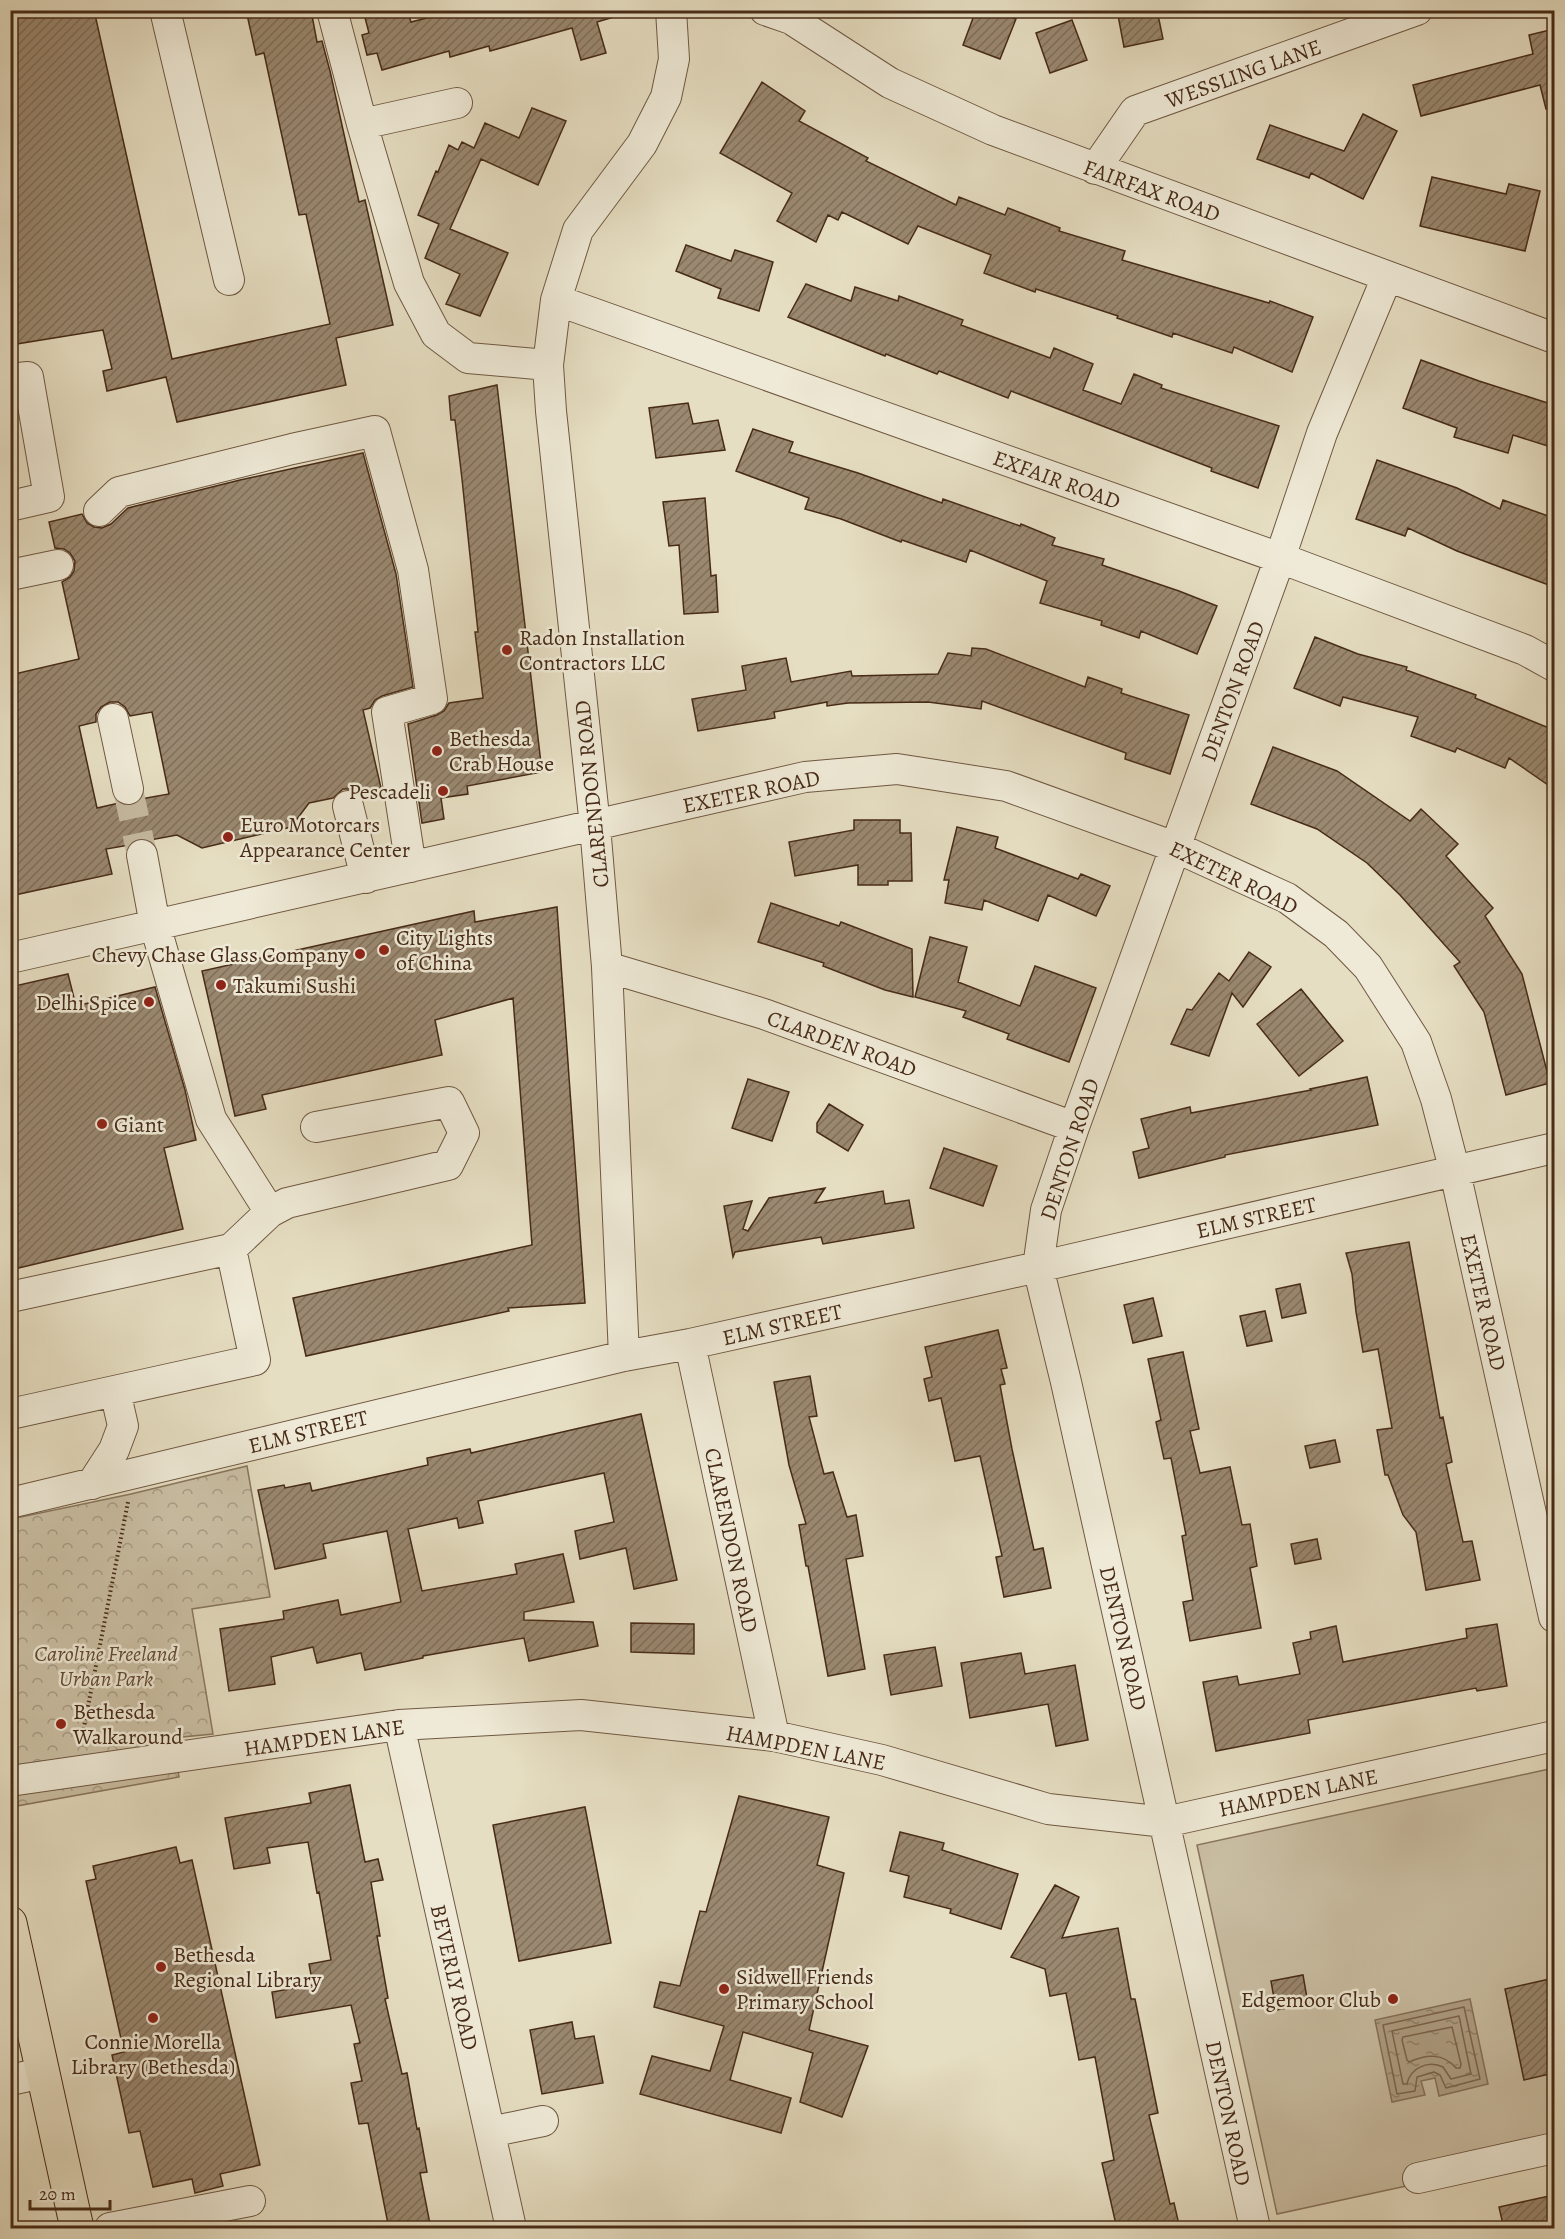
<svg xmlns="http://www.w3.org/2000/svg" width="1565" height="2239" font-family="Alegreya,serif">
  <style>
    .forest { fill: url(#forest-crowns); stroke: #89765e; stroke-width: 1.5 }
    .pitch { fill: #cbc0a5; stroke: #89765e; stroke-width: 1.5 }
    .water { fill: url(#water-ripples); stroke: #86725b; stroke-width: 1.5 }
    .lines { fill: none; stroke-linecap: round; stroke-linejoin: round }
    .shore { stroke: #7c6650; stroke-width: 1.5 }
    .building { fill: url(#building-hatch); stroke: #472b17; stroke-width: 1.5; fill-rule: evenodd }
    .minor-tunnel { stroke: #c6baa0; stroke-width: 30; stroke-dasharray: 30 15; stroke-linecap: butt }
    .minor-casing { stroke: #6f5842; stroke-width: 32 }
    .major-casing { stroke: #472b17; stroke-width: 35 }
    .path { stroke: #472b17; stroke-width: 4; stroke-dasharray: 1.5 3; stroke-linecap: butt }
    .minor { stroke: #efead7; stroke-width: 30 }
    .major { stroke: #e6dec2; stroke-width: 33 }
    .poi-dot { fill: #8f2418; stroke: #efead7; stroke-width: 2 }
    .labels { text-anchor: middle; stroke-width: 5; stroke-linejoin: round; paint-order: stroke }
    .street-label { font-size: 22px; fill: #472b17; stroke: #efead7 }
    .poi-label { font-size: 22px; fill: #472b17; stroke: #efead7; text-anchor: start }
    .park-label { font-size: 22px; font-style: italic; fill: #614933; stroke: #efead7 }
  </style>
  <defs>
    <pattern id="forest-crowns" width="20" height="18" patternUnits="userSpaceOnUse" patternTransform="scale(1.5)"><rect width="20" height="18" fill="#cbc0a5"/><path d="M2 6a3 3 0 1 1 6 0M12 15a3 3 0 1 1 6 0" fill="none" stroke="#a79c85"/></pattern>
    <pattern id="water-ripples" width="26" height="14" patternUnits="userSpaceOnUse" patternTransform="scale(1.5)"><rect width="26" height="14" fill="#b0a188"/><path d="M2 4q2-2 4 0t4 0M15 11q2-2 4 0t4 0" fill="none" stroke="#91836e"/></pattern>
    <pattern id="building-hatch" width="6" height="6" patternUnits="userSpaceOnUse" patternTransform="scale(1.5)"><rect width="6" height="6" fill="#9a8870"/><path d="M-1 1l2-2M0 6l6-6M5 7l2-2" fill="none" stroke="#7f6f5b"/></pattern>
  </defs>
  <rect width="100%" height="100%" fill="#e6dec2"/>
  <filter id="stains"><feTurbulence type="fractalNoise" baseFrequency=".00333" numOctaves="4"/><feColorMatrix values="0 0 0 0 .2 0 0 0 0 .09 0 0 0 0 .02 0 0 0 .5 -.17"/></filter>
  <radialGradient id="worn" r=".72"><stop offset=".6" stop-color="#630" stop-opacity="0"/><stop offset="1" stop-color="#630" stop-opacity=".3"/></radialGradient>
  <path class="forest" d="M247 1466 270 1597 192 1609 213 1734 172 1738 179 1777 11 1807V1519L131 1494Z"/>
  <path class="pitch" d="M1554 1768V2154L1277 2214 1197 1845Z"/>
  <path class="water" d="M1470 1999 1488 2084 1439 2096 1435 2078 1421 2081 1425 2095 1392 2102 1375 2020Z"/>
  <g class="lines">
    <path class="shore" d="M1464 2007 1480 2079 1446 2088 1440 2075 1434 2072 1417 2077 1415 2091 1397 2094 1383 2025Z
      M1459 2016 1471 2074 1451 2079 1443 2067C1428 2060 1410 2068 1407 2084H1403L1392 2031Z
      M1452 2027 1461 2064 1460 2068H1456C1443 2053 1427 2054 1409 2062L1407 2060 1402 2040 1403 2037Z"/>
  </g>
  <path class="building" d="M10 10H94L172 359 330 324 306 214 299 215 264 53 256 55 246 10H311L317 42 322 41 330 71 359 202 365 200 393 325 336 338 346 385 177 422 166 377 107 391 103 371 112 369 103 330 10 345Z
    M363 10H407L411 22 454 11 455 16 477 10H613L614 17 597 22 606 53 581 60 572 28 490 51 489 46 450 57 449 51 382 70 377 53 367 55 362 35 369 33Z
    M976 10H993L1016 19 1000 59 963 45Z
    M1117 10H1157L1163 39 1124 47Z
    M1072 20 1087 60 1050 73 1036 33Z
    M1554 29V108L1546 109 1540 85 1421 116 1413 85 1533 54 1529 35Z
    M762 82 805 111 799 121 868 158 866 161 956 205 959 197 1005 215 1008 208 1060 228 1059 231 1125 251 1122 260 1269 303 1270 301 1313 317 1292 372 1234 347 1232 353 1173 333 1172 337 1117 318 1118 316 1036 289 1035 292 984 273 991 255 918 226 908 244 842 212 838 220 828 215 816 242 777 221 792 193 720 153Z
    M532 108 566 121 538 185 481 159 450 229 508 253 480 316 446 304 460 274 425 258 439 224 418 215 436 171 438 172 449 145 458 150 462 142 474 148 485 123 519 138Z
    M1363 114 1397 131 1363 199 1311 173 1309 178 1257 159 1270 125 1344 151Z
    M1432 177 1506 194 1509 184 1540 191 1525 251 1420 226Z
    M686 245 731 261 735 250 773 262 759 311 718 298 721 289 676 271Z
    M806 284 851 301 855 287 898 301 899 296 963 320 961 325 1050 358 1054 348 1093 364 1083 390 1121 404 1134 374 1162 385 1161 388 1279 426 1258 488 1211 471 1212 468 1011 391 1008 398 939 371 937 374 886 354 885 356 788 317Z
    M1421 360 1479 381 1554 405V448L1513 435 1508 453 1454 437 1457 428 1403 408Z
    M497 385 542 772 467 786 468 794 441 798 444 819 422 823 408 724 437 715 444 711 449 703 483 698 475 632H478L462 479 455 420H451L449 396Z
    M688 403 693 424 718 420 725 450 656 458 649 408Z
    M753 429 793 442 789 452 858 473 942 503 943 499 1020 526 1021 524 1055 538 1052 545 1104 559 1102 565 1179 591 1217 606 1197 654 1141 631 1139 638 1101 625 1102 621 1040 603 1047 581 970 550 966 562 902 540 901 542 841 519 805 509 809 498 736 471Z
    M363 453 396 574 413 687 382 696 375 700 370 708 363 710 381 788 358 793 352 789H343L333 798 309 803 291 827 202 848 177 835 150 840 138 838 129 845 106 849 112 874 10 896V675L79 659 62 582 70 577 74 571 75 561 70 553 64 549 55 548 49 522 82 514 87 523 94 527 102 528 111 524 128 508 240 480ZM110 702H118L125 707 130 716 152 712 169 794 141 799 131 806 119 803 97 808 79 726 96 722V714L101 707Z
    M1377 460 1457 488 1500 509 1503 500 1554 518V587L1457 551 1408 528 1405 536 1356 519Z
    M705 498 711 576 716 575 718 612 684 614 679 545 669 546 663 502Z
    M1315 637 1358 654 1407 667 1406 670 1476 695 1475 698 1554 730V789L1509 758 1505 768 1457 748 1455 752 1411 736 1418 717 1343 697 1340 706 1294 688Z
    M972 648 986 649 1085 687 1088 677 1122 689 1121 693 1189 715 1170 774 1125 759 1126 753 982 701 981 709 928 702 848 703 827 706V702L774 712 775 718 698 731 692 699 746 690 742 666 786 658 791 682 851 671 852 676 938 674 948 653 971 656Z
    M1273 747 1337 771 1410 821 1421 809 1458 844 1446 856 1493 908 1485 916 1522 974 1550 1083 1506 1095 1484 1012 1454 966 1460 962 1400 895 1367 863 1317 829 1251 804Z
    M854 820H900V833H911L912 881H888V885H858V865L795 876 789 842 854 830Z
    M957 827 998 837 995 848 1078 879 1081 874 1110 886 1096 916 1048 895 1038 921 984 900 982 910 945 903 949 880H944Z
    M771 903 839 926 841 922 912 949 913 997 885 990 823 966 824 963 758 942Z
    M557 907 585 1303 508 1308 509 1311 306 1356 293 1298 532 1245 513 998 435 1020 442 1055 262 1095 266 1109 235 1116 202 971 474 911 475 922Z
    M930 937 967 947 958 982 1020 1006 1035 966 1096 988 1069 1062 1007 1039 1009 1034 963 1017 966 1011 915 997Z
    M1249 952 1271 967 1243 1007 1232 993 1209 1056 1171 1044 1187 1009 1192 1010 1219 973 1229 981Z
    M68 974 76 1006 155 987 185 1090 196 1140 164 1148 183 1229 10 1270V987Z
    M1301 989 1343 1041 1299 1076 1257 1024Z
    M1367 1077 1378 1125 1225 1155V1157L1139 1178 1133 1152 1149 1148 1141 1119 1190 1107 1191 1113 1311 1090 1310 1089Z
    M748 1079 789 1092 772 1141 732 1128Z
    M829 1104 863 1125 848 1151 817 1132V1123Z
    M944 1148 997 1166 983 1206 930 1188Z
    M825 1188 815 1203 883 1191 885 1204 909 1200 914 1228 823 1244 821 1237 735 1252 733 1257 724 1206 752 1201 743 1229 748 1231 769 1198Z
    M1409 1242 1440 1418 1443 1417 1452 1462 1446 1464 1463 1542 1472 1541 1480 1580 1426 1590 1416 1532 1403 1515 1388 1475H1385L1377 1430 1392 1428 1378 1349 1363 1352 1356 1312 1352 1274 1346 1253Z
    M1300 1284 1306 1313 1282 1318 1276 1289Z
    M1153 1298 1162 1336 1133 1343 1124 1305Z
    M1265 1311 1272 1341 1247 1346 1240 1316Z
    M998 1330 1007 1368 1001 1369 1005 1384 1000 1385 1012 1449 1034 1550 1043 1548 1051 1588 1004 1597 996 1557 1002 1556 980 1456 955 1461 941 1398 929 1401 924 1379 932 1377 925 1347Z
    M1183 1352 1199 1429 1190 1431 1200 1473 1230 1467 1242 1525 1250 1524 1257 1566 1250 1568 1261 1628 1190 1641 1183 1602 1193 1600 1182 1536 1186 1535 1171 1458 1164 1459 1156 1422 1161 1420 1148 1359Z
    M810 1376 817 1416 809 1417 824 1474 833 1472 847 1517 856 1515 863 1556 846 1559 865 1669 828 1676 808 1566H806L799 1525 806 1524 789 1465 774 1382Z
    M641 1414 677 1580 634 1589 626 1548 580 1559 575 1531 614 1522 604 1473 478 1501 483 1523 459 1528 457 1518 408 1529 422 1591 517 1574 515 1564 563 1554 574 1602 524 1612V1620L593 1622 598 1646 529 1661 524 1638 423 1656V1658L365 1670 361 1653 317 1663 313 1647 271 1657 275 1684 229 1691 220 1629 284 1619 283 1611 338 1600 341 1615 401 1602 387 1531 323 1544 326 1558 275 1569 258 1490 284 1485 285 1488 310 1483 312 1491 428 1465 427 1458 470 1449 471 1453Z
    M1335 1440 1340 1462 1310 1468 1305 1446Z
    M1317 1539 1321 1559 1295 1564 1291 1544Z
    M631 1623 694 1624V1654L631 1652Z
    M1497 1624 1507 1686 1477 1691 1476 1688 1308 1720 1310 1733 1216 1751 1203 1682 1237 1676 1239 1685 1300 1674 1293 1643 1311 1639 1310 1632 1336 1626 1343 1662 1467 1638 1466 1629Z
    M935 1647 942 1686 891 1695 884 1655Z
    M1021 1653 1025 1674 1075 1665 1088 1740 1056 1746 1048 1704 970 1718 961 1663Z
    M350 1785 365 1862 378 1859 383 1880 371 1882 380 1936H377L388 1998 385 1999 402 2074 407 2073 417 2129 419 2128 427 2172 420 2173 431 2229H389L368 2123 359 2124 351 2083 362 2081 354 2044 360 2043 351 2005 276 2018 272 1992 313 1985 309 1964 331 1960 319 1892 317 1893 308 1842 267 1848 270 1863 234 1869 225 1818 311 1803 309 1793Z
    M739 1796 829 1817 817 1865 844 1873 809 2030 868 2046 842 2117 800 2102 813 2053 743 2032 730 2080 791 2098 781 2133 640 2094 652 2056 710 2071 724 2026 654 2007 660 1982 680 1986 700 1911 706 1912Z
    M585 1807 611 1943 519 1961 493 1825Z
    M900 1832 944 1843 942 1850 1018 1874 1001 1929 950 1913 951 1909 904 1897 909 1876 890 1871Z
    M176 1847 180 1863 192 1860 260 2165 220 2174 223 2186 195 2193 192 2179 153 2187 140 2131 129 2133 112 2055 124 2052 86 1881 96 1879 93 1866Z
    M1055 1885 1079 1897 1062 1938 1118 1928 1131 1999H1135L1158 2113 1149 2115 1170 2204 1174 2203 1180 2229H1117L1102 2163 1114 2160 1095 2057 1079 2060 1066 1993 1050 1996 1045 1969 1011 1957Z
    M1303 1975 1308 2004 1276 2010 1271 1981Z
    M1554 1978V2073L1524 2080 1505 1989Z
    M572 2022 575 2039 594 2036 603 2083 542 2094 530 2030Z
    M1554 2195V2229H1504L1499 2207Z"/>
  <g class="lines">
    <path class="minor-tunnel" d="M128 789 142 855"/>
    <g class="minor-casing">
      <path id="minor" d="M165 10 229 280
        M332 10 362 124 457 103
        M765 10 791 19 890 83 993 130 1554 338
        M362 124 409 283 436 334 468 358 548 365
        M1095 169 1135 111 1417 10
        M556 300 1280 558 1525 650 1554 666
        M10 379 28 377 49 497 10 506
        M99 511 119 492 292 449 375 431 413 570 432 699 387 712 411 867
        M10 575 58 565
        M113 719 128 789
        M348 806 366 878
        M142 855 155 925 211 1119 270 1212
        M10 958 805 777 897 769 1006 786 1175 847 1287 898 1336 934 1368 967 1416 1042 1436 1099 1455 1172 1554 1617
        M607 967 764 1014 1074 1127
        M10 1297 231 1249 270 1212 287 1203 448 1165 464 1133 449 1102 316 1127
        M690 1344 774 1736
        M624 1356 607 967 595 826 551 411 548 365 556 300 578 230 642 144 666 97 674 59 671 10
        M10 1414 255 1360 231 1249
        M92 1484 114 1450 123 1426 115 1391
        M10 1503 624 1356 690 1344 1038 1267 1554 1148
        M399 1725 511 2228
        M10 1781 399 1725 581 1715 774 1736 882 1760 1048 1809 1165 1822 1554 1736
        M10 2080 42 2073
        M490 2132 543 2121
        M1418 2178 1554 2148
        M110 2228 250 2201
        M1255 2228 1066 1382 1038 1267 1046 1210 1074 1127 1280 558 1322 433 1387 277"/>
    </g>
    <g class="major-casing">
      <path id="major" d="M10 1923 77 2228"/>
    </g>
    <path class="path" d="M81 1742 128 1502"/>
    <use href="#minor" class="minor"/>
    <use href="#major" class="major"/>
  </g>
  <g class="poi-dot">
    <circle cx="507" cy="650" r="6"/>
    <circle cx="437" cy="751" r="6"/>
    <circle cx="443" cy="791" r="6"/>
    <circle cx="228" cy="837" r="6"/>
    <circle cx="384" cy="950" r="6"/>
    <circle cx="360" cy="954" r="6"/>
    <circle cx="221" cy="985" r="6"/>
    <circle cx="149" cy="1002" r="6"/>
    <circle cx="102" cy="1124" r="6"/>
    <circle cx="61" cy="1724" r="6"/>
    <circle cx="161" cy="1967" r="6"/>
    <circle cx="724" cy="1989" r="6"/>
    <circle cx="1393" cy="1999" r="6"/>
    <circle cx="153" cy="2018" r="6"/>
  </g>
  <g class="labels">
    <g class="street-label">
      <text transform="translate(1243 73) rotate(-20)" y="8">WESSLING LANE</text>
      <text transform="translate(1152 190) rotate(20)" y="8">FAIRFAX ROAD</text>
      <text transform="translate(1057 479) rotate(20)" y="8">EXFAIR ROAD</text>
      <text transform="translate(1232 691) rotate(-70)" y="8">DENTON ROAD</text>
      <text transform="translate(751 791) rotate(-12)" y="8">EXETER ROAD</text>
      <text transform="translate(591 794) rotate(-96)" y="8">CLARENDON ROAD</text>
      <text transform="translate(1234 877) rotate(26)" y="8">EXETER ROAD</text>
      <text transform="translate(842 1043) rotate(20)" y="8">CLARDEN ROAD</text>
      <text transform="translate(1069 1149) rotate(-72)" y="8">DENTON ROAD</text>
      <text transform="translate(1256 1217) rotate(-13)" y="8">ELM STREET</text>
      <text transform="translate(1484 1302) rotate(77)" y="8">EXETER ROAD</text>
      <text transform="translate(782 1324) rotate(-13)" y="8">ELM STREET</text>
      <text transform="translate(308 1431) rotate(-14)" y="8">ELM STREET</text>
      <text transform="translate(732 1540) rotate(78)" y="8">CLARENDON ROAD</text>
      <text transform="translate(1124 1638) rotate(77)" y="8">DENTON ROAD</text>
      <text transform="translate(324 1737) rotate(-8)" y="8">HAMPDEN LANE</text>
      <text transform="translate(806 1747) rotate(11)" y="8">HAMPDEN LANE</text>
      <text transform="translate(1298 1792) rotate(-12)" y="8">HAMPDEN LANE</text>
      <text transform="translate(455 1977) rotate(77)" y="8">BEVERLY ROAD</text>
      <text transform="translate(1229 2113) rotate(78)" y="8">DENTON ROAD</text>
    </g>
    <g class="poi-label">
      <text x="519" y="645">Radon Installation<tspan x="519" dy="25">Contractors LLC</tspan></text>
      <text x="449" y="746">Bethesda<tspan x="449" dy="25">Crab House</tspan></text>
      <text x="431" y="799" text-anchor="end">Pescadeli</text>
      <text x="240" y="832">Euro Motorcars<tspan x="240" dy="25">Appearance Center</tspan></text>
      <text x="396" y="945">City Lights<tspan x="396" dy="25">of China</tspan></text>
      <text x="348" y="962" text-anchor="end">Chevy Chase Glass Company</text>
      <text x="233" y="993">Takumi Sushi</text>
      <text x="137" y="1010" text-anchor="end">Delhi Spice</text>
      <text x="114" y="1132">Giant</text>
      <text x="73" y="1719">Bethesda<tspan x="73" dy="25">Walkaround</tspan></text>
      <text x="173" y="1962">Bethesda<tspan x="173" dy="25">Regional Library</tspan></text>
      <text x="736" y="1984">Sidwell Friends<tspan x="736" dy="25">Primary School</tspan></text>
      <text x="1381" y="2007" text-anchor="end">Edgemoor Club</text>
      <text x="153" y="2049" text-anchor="middle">Connie Morella<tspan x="153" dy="25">Library (Bethesda)</tspan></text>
    </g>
    <g class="park-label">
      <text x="106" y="1661">Caroline Freeland<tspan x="106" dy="25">Urban Park</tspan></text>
    </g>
  </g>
  <rect width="1565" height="2239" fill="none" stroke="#e6dec2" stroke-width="36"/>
  <rect x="12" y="12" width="1541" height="2215" fill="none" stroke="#472b17" stroke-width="3"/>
  <rect x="18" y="18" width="1529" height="2203" fill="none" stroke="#472b17" stroke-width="1.5"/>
  <path d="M30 2200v9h80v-9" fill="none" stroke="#472b17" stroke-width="3"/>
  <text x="39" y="2200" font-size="18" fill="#472b17" stroke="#efead7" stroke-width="4.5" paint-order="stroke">20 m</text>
  <rect width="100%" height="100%" filter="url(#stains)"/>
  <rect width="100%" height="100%" fill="url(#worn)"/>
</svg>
